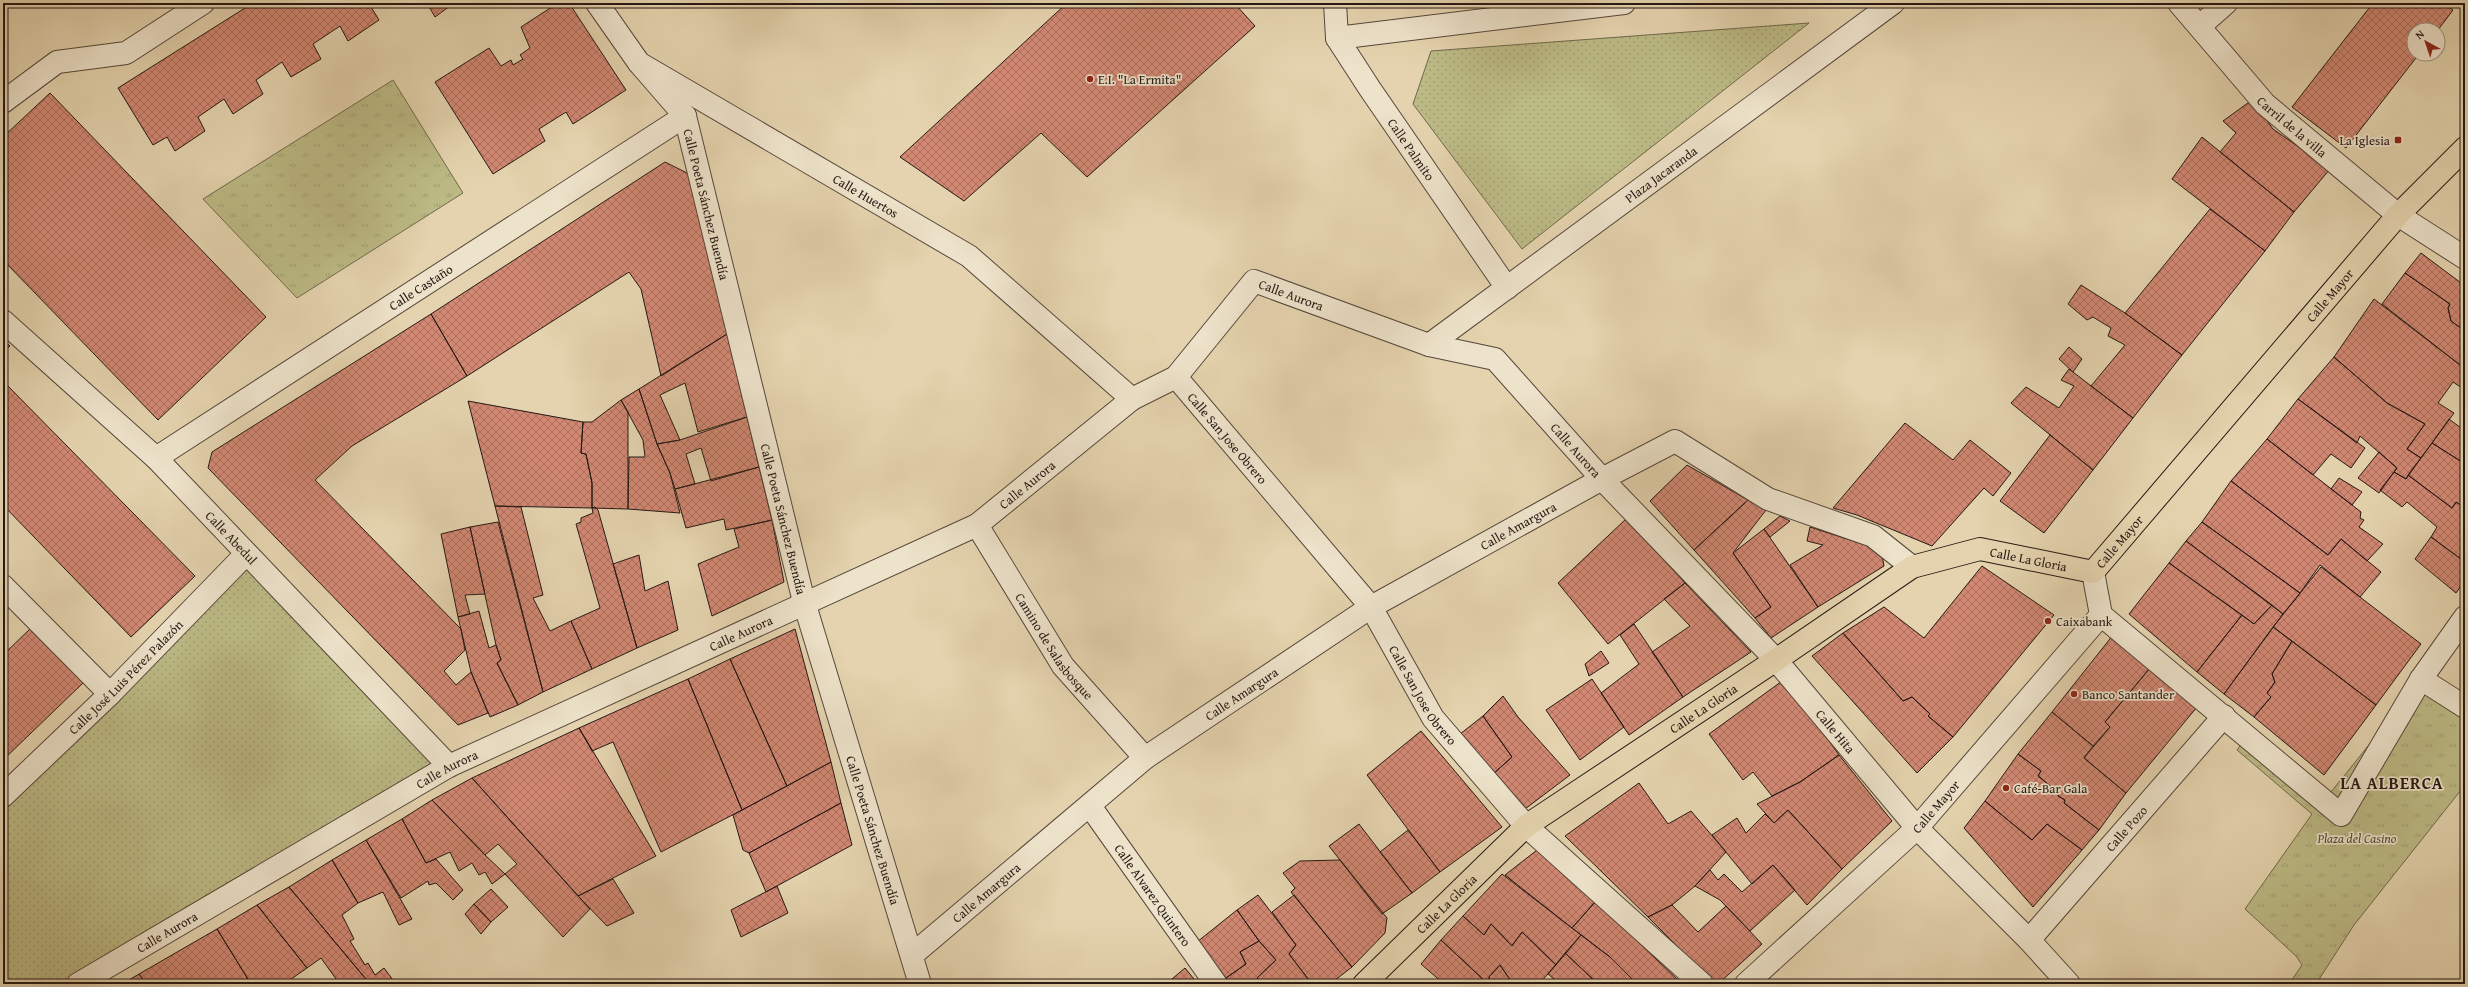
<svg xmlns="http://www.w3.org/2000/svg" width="2468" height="987" font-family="'Gentium Book Plus',serif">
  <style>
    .park { fill: url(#park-tufts); stroke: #70694c }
    .garden { fill: url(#garden-dots); stroke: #70694c }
    .building { fill: url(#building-cross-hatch); stroke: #251813 }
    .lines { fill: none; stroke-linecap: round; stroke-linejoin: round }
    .minor-casing { stroke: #55473a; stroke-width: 24 }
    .major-casing { stroke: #251813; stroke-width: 24 }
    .minor { stroke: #ede2ca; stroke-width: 22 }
    .major { stroke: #e4d3ae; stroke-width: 22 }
    .poi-dot { fill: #8f2418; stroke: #ede2ca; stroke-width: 1.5 }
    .labels { text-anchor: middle; stroke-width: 3.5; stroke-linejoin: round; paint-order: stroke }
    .poi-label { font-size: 13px; fill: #251813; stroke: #ede2ca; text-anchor: start }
    .street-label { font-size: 13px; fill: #251813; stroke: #ede2ca }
    .park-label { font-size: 13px; font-style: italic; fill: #524935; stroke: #ede2ca }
    .district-label { font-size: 17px; font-weight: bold; letter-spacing: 1px; fill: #251813; stroke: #ede2ca }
  </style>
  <defs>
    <pattern id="park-tufts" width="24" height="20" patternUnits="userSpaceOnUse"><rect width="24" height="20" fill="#bcba85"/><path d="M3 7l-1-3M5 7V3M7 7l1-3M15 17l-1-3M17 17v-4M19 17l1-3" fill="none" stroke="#a19f72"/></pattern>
    <pattern id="garden-dots" width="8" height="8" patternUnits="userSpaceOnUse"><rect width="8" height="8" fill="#bcba85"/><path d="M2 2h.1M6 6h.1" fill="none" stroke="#a19f72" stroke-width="1.8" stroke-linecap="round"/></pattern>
    <pattern id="building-cross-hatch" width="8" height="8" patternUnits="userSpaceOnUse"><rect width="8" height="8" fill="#d28873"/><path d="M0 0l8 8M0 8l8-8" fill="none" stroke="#aa6e5d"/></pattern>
  </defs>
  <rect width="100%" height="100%" fill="#e4d3ae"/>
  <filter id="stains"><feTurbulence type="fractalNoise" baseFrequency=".005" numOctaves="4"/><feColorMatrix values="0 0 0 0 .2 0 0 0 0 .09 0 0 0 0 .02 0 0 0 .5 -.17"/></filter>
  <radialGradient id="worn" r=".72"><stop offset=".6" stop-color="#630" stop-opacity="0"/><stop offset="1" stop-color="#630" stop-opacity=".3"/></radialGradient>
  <path class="park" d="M393 80 463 193 297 298 203 199Z
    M2418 684 2465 714V785L2354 925 2316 984H2289L2302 965 2296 956 2245 909 2312 814 2237 750 2253 729 2331 792Z"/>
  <path class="garden" d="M1809 23 1522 249 1413 104 1431 51Z
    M246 554 449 766 78 984H3V796Z"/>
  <path class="building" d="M253 3H376L371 7 379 20 348 41 340 26 313 44 321 59 291 77 282 62 256 80 263 94 233 114 224 99 198 117 205 131 175 151 167 137 153 145 118 88Z
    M427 3H454L435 17Z
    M558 3H569L626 90 573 124 566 112 539 129 545 141 493 174 435 82 489 48 501 66 511 60 513 65 523 59 520 55 530 48 521 27Z
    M1067 3H1234L1255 26 1087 177 1041 133 964 201 900 157Z
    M2373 3H2443L2453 10 2438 30H2414V54H2419L2346 148 2292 107Z
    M50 93 266 317 158 420 3 260V137Z
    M2252 100 2273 129 2330 169 2294 212 2220 152 2236 133 2223 121Z
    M2202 137 2294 212 2265 251 2172 179Z
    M665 162 689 174 727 334 661 376 641 289 629 272 467 376 431 314Z
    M2210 209 2265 251 2182 355 2125 313Z
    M2421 253 2465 286V331L2451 321 2448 308 2450 304 2405 273Z
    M2405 273 2450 304 2448 308 2451 321 2465 331V358L2460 365 2382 304Z
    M2081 285 2125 313 2182 355 2133 418 2091 386 2125 345 2108 336 2111 328 2093 317 2087 320 2068 304Z
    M2374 299 2460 365 2465 358V390L2453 382 2438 403 2454 413 2421 458 2407 449 2425 424 2387 403 2334 357Z
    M431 314 467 376 352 446 315 480 461 629 465 650 444 671 456 685 471 672 488 713 458 725 208 468 212 452Z
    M727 334 747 417 698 432 685 383 660 395 680 440 657 444 639 389Z
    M3 339 10 346 3 352Z
    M2069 347 2082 359 2073 372 2059 359Z
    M2334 357 2387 403 2425 424 2407 449 2421 458 2406 479 2394 472 2397 468 2360 436 2357 443 2298 399Z
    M2069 369 2133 418 2093 470 2011 403 2026 387 2059 408 2074 386 2061 380Z
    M3 381 195 576 131 637 3 505Z
    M639 389 657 444 670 473 680 513 628 509 629 457H645L643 440 621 400Z
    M2298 399 2365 448 2351 468 2331 454 2313 475 2267 439Z
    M621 400 628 412V509L592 508V483L586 454 581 453 583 422H592Z
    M468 401 583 422 581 453 586 454 592 483V508L495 506Z
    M747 417 759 467 711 481 701 448 686 454 695 484 675 489 670 473 657 444 680 440Z
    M2449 419 2465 431V464L2432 443Z
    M1905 423 1953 460 1970 440 2011 473 1993 496 1984 488 1932 546 1857 515 1833 508Z
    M2050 435 2093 470 2044 533 2000 501Z
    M2267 439 2361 512 2360 518 2364 520 2359 527 2383 544 2367 561 2341 539 2328 555 2231 481Z
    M2432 443 2465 464V508L2456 502 2452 508 2408 475Z
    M2379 452 2397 468 2379 493 2358 478Z
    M1687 465 1748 500 1694 550 1650 501Z
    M759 467 772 520 726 530 724 519 686 528 675 489Z
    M2394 472 2406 479 2408 475 2452 508 2456 502 2465 508V562L2431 537 2437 527 2407 502 2402 507 2380 490Z
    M2339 478 2362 492 2352 505 2331 489Z
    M2231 481 2328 555 2341 539 2381 572 2360 597 2320 565 2300 593 2202 522Z
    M1748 500 1766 510 1733 553 1771 607 1755 618 1694 550Z
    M495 506 521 507 543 595 533 598 550 631 571 621 592 669 543 692Z
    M595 507 598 510 637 648 592 669 571 621 600 608 576 524 581 522V518L593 513 592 508Z
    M1780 516 1790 521 1770 537 1764 529Z
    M1626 519 1685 583 1608 644 1558 583Z
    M772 520 784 582 712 616 698 564 739 547 734 529Z
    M498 522 543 692 518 705 497 663 501 660 496 645 470 527Z
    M2202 522 2300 593 2283 614 2186 541Z
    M470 527 485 594 465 595 470 614 458 617 441 534Z
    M1810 527 1881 550 1884 566 1818 607 1790 565 1823 545 1807 541Z
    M1764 529 1818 607 1771 638 1755 618 1771 607 1733 553Z
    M2431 537 2465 562V580L2456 593 2415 559Z
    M2186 541 2272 605 2254 624 2169 563Z
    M639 555 645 591 668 581 678 630 637 648 613 564Z
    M2169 563 2242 615 2197 672 2129 614Z
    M1982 566 2054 615 1953 737 1928 716 1930 714 1912 697 1903 701 1843 633 1884 607 1924 638Z
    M2321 567 2421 644 2376 705 2273 627Z
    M1685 583 1751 652 1683 697 1652 652 1690 626 1664 599Z
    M2272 605 2283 614 2224 694 2197 672 2242 615 2254 624Z
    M479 611 489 648 496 645 501 660 497 663 518 705 490 717 471 672 458 617Z
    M1634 624 1683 697 1629 735 1601 693 1639 664 1620 635Z
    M2273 627 2292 641 2272 674 2275 682 2267 693 2271 697 2254 717 2224 694Z
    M31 628 83 683 3 760V655Z
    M795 629 831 762 787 786 730 659Z
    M1843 633 1903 701 1912 697 1930 714 1928 716 1953 737 1917 773 1812 656Z
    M2113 635 2150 668 2105 722 2110 727 2093 746 2052 712Z
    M2292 641 2376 705 2324 775 2254 717 2271 697 2267 693 2275 682 2272 674Z
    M1601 651 1609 663 1589 676 1585 664Z
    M730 659 787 786 742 810 688 679Z
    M2150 668 2197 707 2126 793 2084 758 2110 727 2105 722Z
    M688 679 742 810 661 852 613 742 592 751 579 728Z
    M1592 679 1624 727 1580 760 1546 710Z
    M1785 679 1839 755 1800 782 1772 796 1753 772 1743 780 1709 734Z
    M1503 696 1518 717 1570 775 1525 809 1492 775 1512 757 1483 716Z
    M2052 712 2093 746 2084 758 2126 793 2099 830 2064 803 2065 800 2058 796 2059 793 2038 776 2041 771 2018 754Z
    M1483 716 1512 757 1492 775 1455 738Z
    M579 728 656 856 578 896 472 778Z
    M1421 731 1502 827 1440 872 1367 775Z
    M2018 754 2041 771 2038 776 2059 793 2058 796 2065 800 2064 803 2099 830 2082 850 2047 824 2032 840 1985 801Z
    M1839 755 1892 821 1842 869 1788 810 1774 823 1757 804 1800 782Z
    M831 762 841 803 749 853 743 850 733 815Z
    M472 778 590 909 563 937 505 874 517 864 498 844 485 855 432 800Z
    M1639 783 1668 824 1691 811 1726 852 1695 886 1672 905 1648 917 1565 836Z
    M432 800 485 855 505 874 492 884 485 872 479 875 472 863 459 871 450 852 426 863 402 819Z
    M1985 801 2032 840 2047 824 2082 850 2033 907 1964 828Z
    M841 803 852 845 766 892 749 853Z
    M1788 810 1842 869 1807 905 1773 865 1752 884 1712 835 1737 818 1746 833 1765 814 1774 823Z
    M402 819 426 863 436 859 463 890 453 900 436 883 429 885 428 881 401 898 366 840Z
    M1359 824 1412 893 1382 914 1329 846Z
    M1408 830 1440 872 1412 893 1380 852Z
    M366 840 412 919 399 925 383 892 358 903 332 860Z
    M1541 847 1596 901 1572 928 1505 875Z
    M332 860 358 903 342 915 354 939 350 941 365 965 368 963 375 975 384 968 396 984H370L289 887Z
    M1340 860 1387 918 1385 933 1352 967 1291 892 1295 888 1283 873 1300 861Z
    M1773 865 1795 890 1750 931 1720 900 1695 886 1710 870 1718 880 1724 874 1742 892Z
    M1502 874 1581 935 1556 965 1522 932 1512 946 1491 924 1484 935 1463 916Z
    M613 879 634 913 607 926 578 896Z
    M777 886 788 913 741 937 731 910Z
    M289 887 370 984 339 983 321 958 307 968 257 905Z
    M491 889 508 907 491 922 474 904Z
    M1258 895 1296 945 1289 954 1312 984H1262L1257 978 1276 960 1259 941 1237 910Z
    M1294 895 1352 967 1330 984H1312L1289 954 1296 945 1272 912Z
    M1596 901 1682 984H1637L1610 957 1572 928Z
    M474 904 491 922 481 934 465 914Z
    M257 905 307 968 284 984H251L217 929Z
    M1672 905 1698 932 1726 906 1762 944 1718 984H1715L1648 917Z
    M1237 910 1259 941 1240 952 1246 964 1226 978 1197 942Z
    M1463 916 1484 935 1491 924 1512 946 1522 932 1556 965 1539 984H1513L1500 965 1489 977V984H1488L1441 940Z
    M217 929 251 984H146L139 974Z
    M1581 935 1610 957 1637 984H1598L1565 953Z
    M1441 940 1488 984H1444L1421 964Z
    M1259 941 1276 960 1257 978 1262 984H1231L1226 978 1246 964 1240 952Z
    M1565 953 1598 984H1560L1548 974Z
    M1500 965 1513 984H1489V977Z
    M1185 968 1198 984H1166Z
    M139 974 146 984H122Z"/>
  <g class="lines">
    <g class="minor-casing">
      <g id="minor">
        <path id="s1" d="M597 3 639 63 969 256 1132 399"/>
        <path id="s2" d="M1335 3 1337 38 1370 89 1507 288"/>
        <path id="s3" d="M2179 3 2265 104 2398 215 2465 258"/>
        <path d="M2200 26 2226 3"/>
        <path d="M1337 38 1624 3"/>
        <path id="s4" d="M639 63 685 116 804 602 920 984"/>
        <path d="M3 102 57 62 126 53 203 3"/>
        <path id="s5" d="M3 321 156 458 449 766"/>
        <path id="s6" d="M1429 345 1893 3"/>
        <path id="s7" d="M1176 377 1371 607 1433 718 1526 826 1702 984"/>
        <path id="s8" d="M156 458 685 116"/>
        <path id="s9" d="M977 525 1063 666 1145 758"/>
        <path d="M3 586 110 694"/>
        <path d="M2101 615 2341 815 2421 679 2465 617"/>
        <path d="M2421 679 2465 707"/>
        <path id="s10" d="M3 796 110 694 246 554"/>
        <path id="s11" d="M1090 806 1216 984"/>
        <path id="s12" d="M2029 940 2224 716"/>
        <path id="s13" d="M912 955 1145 758 1371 607 1602 479 1776 660 1917 828 2029 940 2069 984"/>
        <path id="s14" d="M78 984 449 766 977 525 1132 399 1176 377 1254 281 1429 345 1495 359 1602 479 1675 441 1768 499 1873 536 1912 567"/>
        <path id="s15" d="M1746 984 1917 828 2101 615 2093 572"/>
      </g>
    </g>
    <g class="major-casing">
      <g id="major">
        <path id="s16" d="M1364 984 1526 826 1776 660 1912 567 1980 549 2093 572 2398 215 2465 148"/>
      </g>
    </g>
    <use href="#minor" class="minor"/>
    <use href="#major" class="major"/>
  </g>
  <g class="poi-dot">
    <circle cx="1090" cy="79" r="4"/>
    <rect x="2394" y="136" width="8" height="8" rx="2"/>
    <circle cx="2048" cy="621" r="4"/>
    <circle cx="2074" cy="694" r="4"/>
    <circle cx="2006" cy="788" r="4"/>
  </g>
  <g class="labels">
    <g class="poi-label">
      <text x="1098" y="84">E.I. "La Ermita"</text>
      <text x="2390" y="145" text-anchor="end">La Iglesia</text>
      <text x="2056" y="626">Caixabank</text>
      <text x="2082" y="699">Banco Santander</text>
      <text x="2014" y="793">Café-Bar Gala</text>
    </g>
    <g class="street-label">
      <text dy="5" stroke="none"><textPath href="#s3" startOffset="168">Carril de la villa</textPath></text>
      <text dy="5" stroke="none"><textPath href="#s2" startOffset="169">Calle Palmito</textPath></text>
      <text dy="5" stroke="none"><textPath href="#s6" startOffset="288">Plaza Jacaranda</textPath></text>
      <text dy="5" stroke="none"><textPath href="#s1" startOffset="336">Calle Huertos</textPath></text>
      <text dy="5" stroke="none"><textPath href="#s4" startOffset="161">Calle Poeta Sánchez Buendía</textPath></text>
      <text dy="5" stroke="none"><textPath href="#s8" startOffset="315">Calle Castaño</textPath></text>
      <text dy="5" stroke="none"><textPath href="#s14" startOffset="1423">Calle Aurora</textPath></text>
      <text dy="5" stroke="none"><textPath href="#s16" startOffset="1241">Calle Mayor</textPath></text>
      <text dy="5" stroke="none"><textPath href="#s7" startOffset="80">Calle San Jose Obrero</textPath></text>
      <text dy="5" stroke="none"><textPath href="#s14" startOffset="1759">Calle Aurora</textPath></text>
      <text dy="5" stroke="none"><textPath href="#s14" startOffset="1075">Calle Aurora</textPath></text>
      <text dy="5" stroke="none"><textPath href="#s4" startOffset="485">Calle Poeta Sánchez Buendía</textPath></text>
      <text dy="5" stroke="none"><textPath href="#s13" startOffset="745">Calle Amargura</textPath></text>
      <text dy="5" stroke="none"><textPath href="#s5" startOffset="315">Calle Abedul</textPath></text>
      <text dy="5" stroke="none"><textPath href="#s16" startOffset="917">Calle Mayor</textPath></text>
      <text dy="5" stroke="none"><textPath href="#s16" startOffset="811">Calle La Gloria</textPath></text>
      <text dy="5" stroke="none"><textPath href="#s14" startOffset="751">Calle Aurora</textPath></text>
      <text dy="5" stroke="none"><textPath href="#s9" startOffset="144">Camino de Salasbosque</textPath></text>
      <text dy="5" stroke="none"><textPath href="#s10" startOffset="171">Calle José Luis Pérez Palazón</textPath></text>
      <text dy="5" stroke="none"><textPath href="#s13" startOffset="421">Calle Amargura</textPath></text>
      <text dy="5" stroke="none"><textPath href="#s7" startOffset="404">Calle San Jose Obrero</textPath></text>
      <text dy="5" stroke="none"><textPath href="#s16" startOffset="439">Calle La Gloria</textPath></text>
      <text dy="5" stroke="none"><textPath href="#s13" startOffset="1185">Calle Hita</textPath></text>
      <text dy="5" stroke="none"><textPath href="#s14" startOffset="427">Calle Aurora</textPath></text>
      <text dy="5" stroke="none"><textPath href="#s15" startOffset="260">Calle Mayor</textPath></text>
      <text dy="5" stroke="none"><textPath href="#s12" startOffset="148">Calle Pozo</textPath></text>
      <text dy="5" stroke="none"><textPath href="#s4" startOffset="809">Calle Poeta Sánchez Buendía</textPath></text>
      <text dy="5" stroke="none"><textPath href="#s13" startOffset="97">Calle Amargura</textPath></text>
      <text dy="5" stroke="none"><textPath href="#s11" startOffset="109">Calle Alvarez Quintero</textPath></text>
      <text dy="5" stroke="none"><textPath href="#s16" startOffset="115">Calle La Gloria</textPath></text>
      <text dy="5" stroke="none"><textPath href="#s14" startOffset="103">Calle Aurora</textPath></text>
    </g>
    <g class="park-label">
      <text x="2357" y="843">Plaza del Casino</text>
    </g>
    <g class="district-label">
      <text x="2392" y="789">LA ALBERCA</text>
    </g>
  </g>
  <rect width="2468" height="987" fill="none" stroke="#e4d3ae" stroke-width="16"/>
  <rect x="4" y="4" width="2460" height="979" fill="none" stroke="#251813" stroke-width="2"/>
  <rect x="8" y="8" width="2452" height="971" fill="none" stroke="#251813"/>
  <g transform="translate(2426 42) rotate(320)"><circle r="19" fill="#ede2ca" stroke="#9d9181"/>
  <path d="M0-3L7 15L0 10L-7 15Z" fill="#8f2418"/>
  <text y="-6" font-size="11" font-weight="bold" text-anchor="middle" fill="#251813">N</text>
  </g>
  <rect width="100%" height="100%" filter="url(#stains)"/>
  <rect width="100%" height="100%" fill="url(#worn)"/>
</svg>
